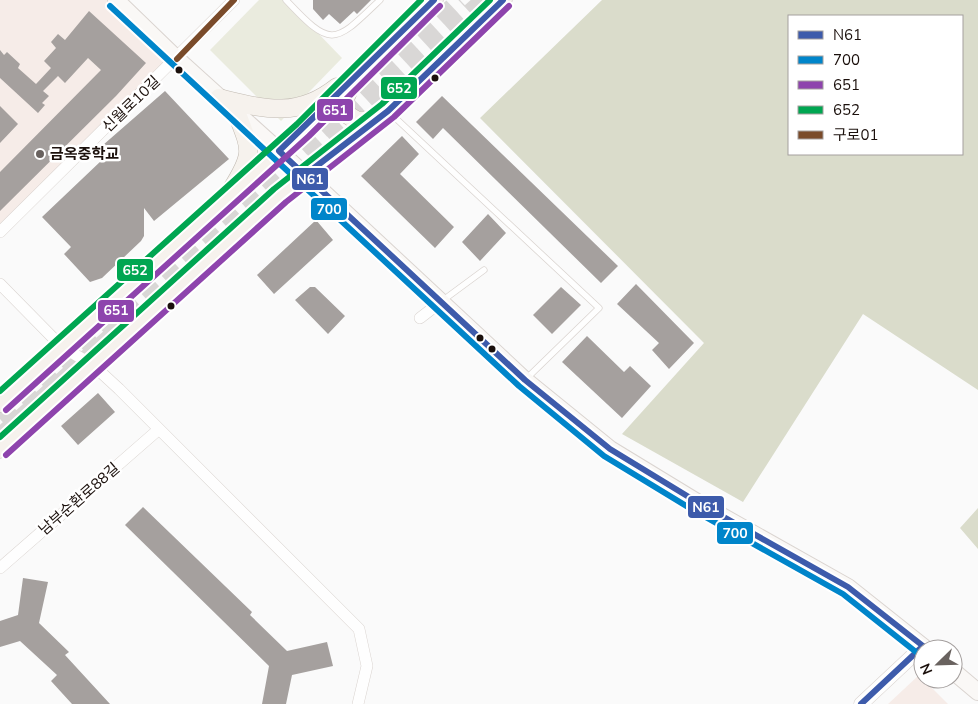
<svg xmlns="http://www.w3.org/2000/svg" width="978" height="704" font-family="'Nunito Sans','Noto Sans KR',sans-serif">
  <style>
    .built { fill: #f6ece8 }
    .green { fill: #eaebde }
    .forest { fill: #dadccb; fill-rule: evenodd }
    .building { fill: #a5a09e }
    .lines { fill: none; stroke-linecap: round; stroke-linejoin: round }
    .primary-tunnel { stroke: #d9d7d6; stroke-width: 18; stroke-dasharray: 18 9; stroke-linecap: butt }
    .service-casing { stroke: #dad4d0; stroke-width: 7 }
    .minor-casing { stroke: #dad4d0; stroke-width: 12 }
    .tertiary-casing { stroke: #dad4d0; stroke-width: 15 }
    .secondary-casing { stroke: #dad4d0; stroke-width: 18 }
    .primary-casing { stroke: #c1bab2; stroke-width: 19 }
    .service { stroke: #fefefe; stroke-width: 5.5 }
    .minor { stroke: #fefefe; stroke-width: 11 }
    .tertiary { stroke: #fefefe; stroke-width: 14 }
    .secondary { stroke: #faf8f6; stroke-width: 16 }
    .primary { stroke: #f6f2ed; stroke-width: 18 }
    .bus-1-casing { stroke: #fff; stroke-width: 10 }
    .bus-2-casing { stroke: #fff; stroke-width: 10 }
    .bus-3-casing { stroke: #fff; stroke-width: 10 }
    .bus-4-casing { stroke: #fff; stroke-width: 10 }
    .bus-5-casing { stroke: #fff; stroke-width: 10 }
    .bus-1 { stroke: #3d5bab; stroke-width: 6 }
    .bus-2 { stroke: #0085ca; stroke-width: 6 }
    .bus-3 { stroke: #8e44ad; stroke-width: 6 }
    .bus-4 { stroke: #00a651; stroke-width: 6 }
    .bus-5 { stroke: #7a4b2a; stroke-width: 6 }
    .bus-dot { fill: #1b100c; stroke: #fff; stroke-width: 2 }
    .poi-dot { fill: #69625f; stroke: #fff; stroke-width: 2 }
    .labels { text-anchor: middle; stroke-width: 5; stroke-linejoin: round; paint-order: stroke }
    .street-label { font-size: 15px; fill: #1b100c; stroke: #fff }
    .poi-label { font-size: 15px; font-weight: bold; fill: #1b100c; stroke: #fff; text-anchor: start }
    .line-badge { stroke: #fff; stroke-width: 2 }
    .badge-label { font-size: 14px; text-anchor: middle; font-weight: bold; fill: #fff }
  </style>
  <rect width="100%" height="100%" fill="#fafafa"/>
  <path class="built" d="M0 0H116L177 59 0 232Z
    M919 675 948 704H888Z"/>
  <path class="green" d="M259 0H286L342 58 281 121 210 50Z"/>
  <path class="forest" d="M602 0H978V390L863 314 743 502 622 434 704 343 480 118ZM789 16H962V154H789Z
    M978 508V549L960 528Z"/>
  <path class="building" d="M313 0H371L357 14 354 11 340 24 329 14 323 20 313 9Z
    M89 11 146 63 116 96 0 211V172L101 70 88 58 65 83 58 76 43 91 49 96 42 103 45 105 38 113 0 78V50L4 55 7 52 20 64 18 68 36 84 51 68 44 61 56 48 51 42 58 34 65 40Z
    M165 91 229 159 154 221 144 208V236L141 241 102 278 90 282 64 254 71 247 42 217 102 160 95 152Z
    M442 96 618 266 601 283 443 128 433 139 416 122Z
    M0 106 18 124 0 143Z
    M402 136 419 154 400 174 454 227 435 248 361 176Z
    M488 214 506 233 480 261 462 242Z
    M316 220 333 240 274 294 257 275Z
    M636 284 694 343 669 369 652 350 659 343 617 304Z
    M310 287H315L345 316 328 334 295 300Z
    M561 287 581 305 552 334 533 315Z
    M587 336 624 372 630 366 651 386 622 418 562 362Z
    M98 393 115 412 78 445 61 426Z
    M143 507 252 612 250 615 287 651 327 642 333 666 292 675 286 704H262L269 666 125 525Z
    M23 578 48 582 39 623 69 652 65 655 110 704H72L51 681 57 675 20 641 0 647V621L18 615Z"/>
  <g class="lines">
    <path class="primary-tunnel" d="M291 177 484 0
      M0 419 325 126 460 0
      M0 437 126 323"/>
    <g class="service-casing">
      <path id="service" d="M286 0C332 49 334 44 380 0
        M389 112 599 308 526 379
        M442 301 484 270"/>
    </g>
    <g class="minor-casing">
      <path id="minor" d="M0 232 234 0
        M0 284 61 346 94 366 119 389 359 629 367 666 358 704
        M420 318 442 301
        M0 568 158 430"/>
    </g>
    <g class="tertiary-casing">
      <path id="tertiary" d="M861 704 923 646"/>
    </g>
    <g class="secondary-casing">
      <path id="secondary" d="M116 0 177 59 279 151 525 380 610 449 697 502 848 587 926 649
        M953 671 978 692"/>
    </g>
    <g class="primary-casing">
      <path id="primary" d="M350 87 342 106 345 113 357 121 376 120
        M219 98C264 109 297 119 337 87
        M233 187C254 153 251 150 237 114
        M0 403 303 130C348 88 389 43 434 0
        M0 449 280 195 388 111 503 0"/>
    </g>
    <use href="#service" class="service"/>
    <use href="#minor" class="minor"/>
    <use href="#tertiary" class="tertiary"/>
    <use href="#secondary" class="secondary"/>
    <use href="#primary" class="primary"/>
    <g class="bus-1-casing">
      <path id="bus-1" d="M434 0 279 151 525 380 610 449 697 502 848 587 923 646
        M305 175 388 111 503 0
        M861 704 923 646"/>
    </g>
    <g class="bus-2-casing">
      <path id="bus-2" d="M110 6 519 386 604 456 693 510 843 594 921 656"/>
    </g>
    <g class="bus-3-casing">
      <path id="bus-3" d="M6 410 309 136 440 6
        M6 455 286 202 394 117 509 6"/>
    </g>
    <g class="bus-4-casing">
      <path id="bus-4" d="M0 391 297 124 421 0
        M0 437 274 189 382 104 490 0"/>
    </g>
    <g class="bus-5-casing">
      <path id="bus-5" d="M177 59 234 0"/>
    </g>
    <use href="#bus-1" class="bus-1"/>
    <use href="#bus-2" class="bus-2"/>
    <use href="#bus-3" class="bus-3"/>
    <use href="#bus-4" class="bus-4"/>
    <use href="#bus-5" class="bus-5"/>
  </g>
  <g class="bus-dot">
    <circle cx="179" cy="70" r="4.5"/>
    <circle cx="435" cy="78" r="4.5"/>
    <circle cx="171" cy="306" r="4.5"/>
    <circle cx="480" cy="338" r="4.5"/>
    <circle cx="492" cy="349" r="4.5"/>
  </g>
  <circle class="poi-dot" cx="40" cy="154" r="5"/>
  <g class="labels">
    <g class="street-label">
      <text transform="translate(131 104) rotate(-44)" y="5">신월로10길</text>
      <text transform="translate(79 499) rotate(-41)" y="5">남부순환로88길</text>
    </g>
    <g class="poi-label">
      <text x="50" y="159">금옥중학교</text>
    </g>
  </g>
  <g class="line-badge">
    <rect x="380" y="76" width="38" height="24" rx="5" fill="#00a651"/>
    <rect x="316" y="98" width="38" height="24" rx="5" fill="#8e44ad"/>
    <rect x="291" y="167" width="38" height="24" rx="5" fill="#3d5bab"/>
    <rect x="310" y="197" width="38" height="24" rx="5" fill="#0085ca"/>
    <rect x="116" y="258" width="38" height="24" rx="5" fill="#00a651"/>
    <rect x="97" y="299" width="38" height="24" rx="5" fill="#8e44ad"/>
    <rect x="687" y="495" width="38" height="24" rx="5" fill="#3d5bab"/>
    <rect x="716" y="521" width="38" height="24" rx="5" fill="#0085ca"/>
  </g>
  <g class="badge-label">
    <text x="399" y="93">652</text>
    <text x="335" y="115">651</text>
    <text x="310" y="184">N61</text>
    <text x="329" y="214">700</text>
    <text x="135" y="275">652</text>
    <text x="116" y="315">651</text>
    <text x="706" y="512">N61</text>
    <text x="735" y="538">700</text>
  </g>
  <rect x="788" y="15" width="175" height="140" fill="#ffffff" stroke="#a49f9e"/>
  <rect x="798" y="31" width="25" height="8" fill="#3d5bab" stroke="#a49f9e"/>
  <text x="833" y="40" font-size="15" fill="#1b100c">N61</text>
  <rect x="798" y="56" width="25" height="8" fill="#0085ca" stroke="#a49f9e"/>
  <text x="833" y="65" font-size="15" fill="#1b100c">700</text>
  <rect x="798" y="81" width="25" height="8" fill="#8e44ad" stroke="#a49f9e"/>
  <text x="833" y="90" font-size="15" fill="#1b100c">651</text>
  <rect x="798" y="106" width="25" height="8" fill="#00a651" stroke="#a49f9e"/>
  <text x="833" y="115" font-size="15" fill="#1b100c">652</text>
  <rect x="798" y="131" width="25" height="8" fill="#7a4b2a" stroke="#a49f9e"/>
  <text x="833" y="140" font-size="15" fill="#1b100c">구로01</text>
  <g transform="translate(938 664) rotate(247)"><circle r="24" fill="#ffffff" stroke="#a49f9e"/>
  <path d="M0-4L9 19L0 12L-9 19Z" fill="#69625f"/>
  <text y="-8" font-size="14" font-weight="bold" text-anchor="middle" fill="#1b100c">N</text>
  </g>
</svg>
